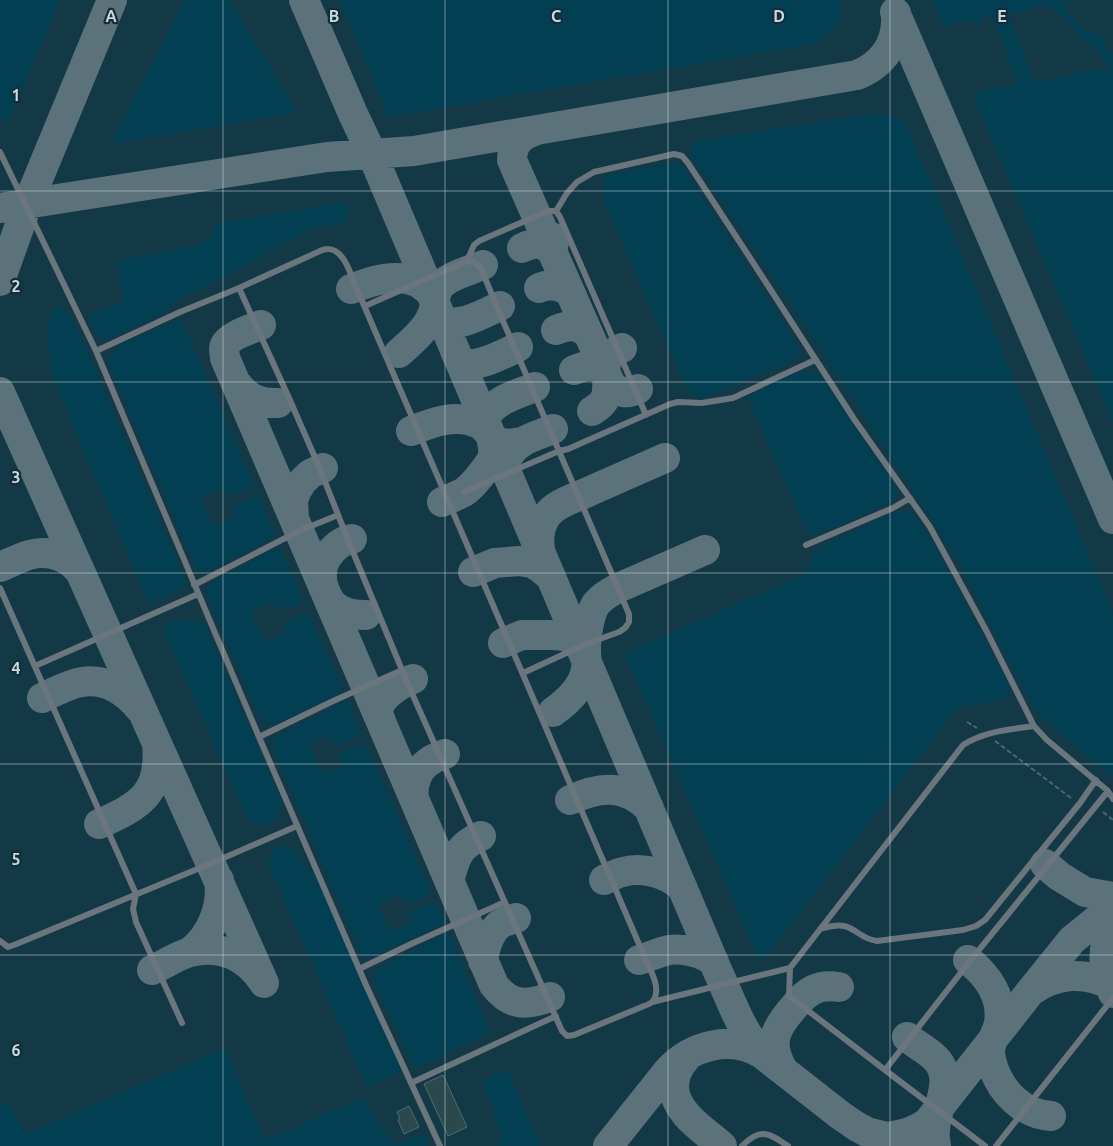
<svg xmlns="http://www.w3.org/2000/svg" width="1113" height="1146" font-family="Ubuntu,sans-serif">
  <style>
    .built { fill: #133846 }
    .green { fill: #023f52; fill-rule: evenodd }
    .lines { fill: none; stroke-linecap: round; stroke-linejoin: round }
    .taxiway { stroke: #5b727b; stroke-width: 30 }
    .building { fill: #2a494d; stroke: #4d6e71 }
    .path { stroke: #506771; stroke-width: 2; stroke-dasharray: 5 2.5; stroke-linecap: butt }
    .lane { stroke: #6b757d; stroke-width: 6 }
    .grid { fill: none; stroke: #cad9e0; stroke-width: 1; stroke-opacity: 0.55 }
    .grid-label { font-size: 16px; text-anchor: middle; font-weight: bold; fill: #cad9e0; stroke: #132e39; stroke-width: 4.5; stroke-linejoin: round; paint-order: stroke }
  </style>
  <rect width="100%" height="100%" fill="#132e39"/>
  <path class="built" d="M0 0H1113V1146H0Z"/>
  <path class="green" d="M0 0H60L7 125 0 119Z
    M185 0H230L295 109 294 112 292 114 118 143 114 141 113 137Z
    M339 0H841C844 25 833 33 813 44L389 117Z
    M932 0H1084L1062 4 1066 8 1070 16 1076 20 1086 32C1093 32 1098 34 1104 38L1113 35 1106 39 1104 43 1107 50 1113 54V422L973 96 975 93 990 88 1015 85 1018 82 1015 78 1011 64 1007 59 1005 48 993 17 982 16 980 23 976 25C967 17 955 22 945 26L942 24ZM1039 6H1050L1079 33 1080 36 1070 40H1085L1091 46 1099 51 1104 62 1109 64 1113 68 1086 71 1055 79 1033 81 1024 52 1008 14C1013 11 1016 12 1021 12 1028 11 1033 9 1039 6Z
    M880 114 894 117 904 122 910 133 1113 612V777L1053 728 1036 711 1018 679 958 560 788 299 694 159 691 153V144L696 141 863 115Z
    M672 163 677 164 684 168 798 346 800 351 799 356 792 361 710 395 700 398 692 393 685 385 605 204 602 183 604 176 612 174Z
    M345 202 349 215 345 222 309 230 234 271 173 302 166 312 106 340C96 335 92 328 88 319L90 315C101 309 111 307 123 301L117 261 202 244 203 239 214 236 215 224Z
    M62 306 79 332 186 581 184 588 149 604 54 381 49 356 48 329 52 310Z
    M181 319 254 486 233 495 220 489 200 498 214 527 235 517 232 506 258 495 276 536 207 572 197 570 108 362 123 343Z
    M811 372 818 375 823 379 897 490V496L891 503 816 535 811 536 807 533 747 396 792 374Z
    M898 512H908L915 516 920 522 936 548 1011 690 1007 697 1000 700 957 708 766 957 762 959 758 957 624 653 805 574 816 549 891 514Z
    M280 547 303 602 293 607H275L272 602 251 612 266 642 286 632 282 624 308 612 343 691 275 725 261 721 206 594 208 587 212 582Z
    M190 619 205 625 282 803 281 810 272 824 266 826 247 819 163 629 171 621Z
    M347 700 361 732 356 737 336 746 331 738 323 737 312 742 310 749 322 773 343 766 340 753 365 743 431 892C425 899 413 904 404 903L400 895 378 903 390 932 411 923 409 913C416 907 428 904 437 905L445 923 374 956H362L274 750V740L281 734Z
    M281 846 289 848 297 852 305 867 314 872 402 1071 367 1087 268 864C271 855 271 850 281 846Z
    M449 933 490 1033 415 1068 374 981V976L381 966 441 936Z
    M225 1048 265 1140 362 1098 395 1145 424 1133 428 1146H0V1105H10L25 1134Z
    M507 1069 541 1146H496L501 1135 493 1118 496 1113 482 1081Z"/>
  <g class="lines">
    <path class="taxiway" d="M304 0 353 114 372 154 718 972C731 1000 741 1031 762 1054L840 1115 856 1126 867 1132 887 1137 911 1146
      M895 12 1113 519
      M537 130C522 135 512 142 512 160L611 385C621 394 627 394 638 389
      M0 208 327 157 414 151 857 75C884 64 898 43 896 13
      M522 248C535 242 541 242 552 251L555 238
      M0 281 26 208 112 0
      M539 288C551 283 562 285 571 294
      M351 289C371 281 395 273 417 282 421 284 425 288 429 291
      M437 310C439 313 441 317 444 320 457 329 487 312 500 306
      M261 325C251 329 224 337 224 349 224 352 225 355 225 358L466 920 494 985C510 1006 526 1006 550 997
      M556 330C570 324 576 325 588 333
      M455 351C457 356 459 361 465 363 477 368 506 353 518 347
      M399 353C411 342 426 330 432 315 437 305 432 295 441 285 449 276 471 270 483 265
      M574 370C586 365 593 364 605 371 606 358 610 353 622 348
      M237 384C247 398 260 404 278 403
      M0 392 264 983C248 957 221 944 190 952 179 955 163 965 152 970
      M592 411C608 402 608 393 607 376
      M486 425C483 402 519 394 535 387
      M411 431C433 422 457 413 479 424 484 427 487 430 490 435 498 446 510 444 522 442
      M508 457C516 440 537 436 553 429
      M442 502C449 499 457 496 464 492 472 487 490 465 493 456 494 449 492 443 491 436
      M294 518 293 500 297 490 302 482 310 474 323 468
      M352 539C347 540 342 542 338 545 323 557 318 574 325 591 328 598 330 603 336 607 345 614 356 615 366 615
      M541 553C537 539 540 520 552 510 562 501 578 497 590 491 615 480 640 469 665 458
      M0 567C10 563 19 558 29 555 49 549 71 557 82 575
      M473 572 495 563 519 561 531 563 539 567 551 577
      M503 643 522 635H553L565 636 572 640 580 647
      M42 698C54 692 69 684 82 682 106 678 127 692 140 709
      M553 712C567 702 583 687 586 669 587 662 586 654 586 646 587 633 589 615 596 604 602 597 610 592 618 588L705 550
      M381 721C380 718 378 716 378 713 378 697 400 684 413 679
      M414 799C412 785 417 769 430 761 434 758 440 756 445 754
      M570 800C600 786 624 784 649 808
      M99 824C139 806 162 794 157 744
      M1045 864 1059 876 1085 892 1113 897
      M604 880C610 877 617 873 623 872 639 867 661 872 674 881 678 883 681 887 683 889
      M449 881C456 857 457 847 481 836
      M1113 925C1102 945 1101 973 1113 993
      M190 952C211 936 223 907 219 880
      M639 960C649 957 659 952 669 950 684 948 704 953 714 962
      M968 960C987 975 1003 997 999 1023 997 1033 990 1042 990 1052 990 1057 992 1062 993 1067 1002 1093 1023 1114 1051 1116
      M483 961C485 947 489 933 500 924 505 921 511 920 516 918
      M1031 991C1058 973 1084 971 1113 986
      M907 1037C915 1044 925 1049 933 1056 957 1077 936 1105 935 1130 934 1136 935 1141 936 1146
      M685 1059C678 1067 674 1076 674 1087 675 1113 704 1130 722 1146
      M783 1070C768 1043 774 1030 793 1008 807 991 817 984 839 987
      M887 1137C902 1135 916 1132 928 1122L1030 992 1072 940 1098 919 1113 911
      M608 1146 667 1072C690 1046 731 1034 762 1054"/>
  </g>
  <path class="building" d="M443 1075 467 1127 448 1136 424 1084Z
    M409 1106 419 1127 404 1134 398 1120 400 1119 397 1112Z"/>
  <g class="lines">
    <path class="path" d="M967 722 977 728
      M995 741 1071 798
      M1103 812 1113 820"/>
    <path class="lane" d="M0 152 96 351 259 737 366 985 440 1146
      M556 211 567 193 577 182 594 172 674 154 682 156 688 163 754 264 854 419 930 527 987 632 1034 726 1047 740 1108 791 1113 799
      M467 261 474 245 479 241 548 211H556L560 217 646 415
      M365 306 467 261 474 262 480 266 497 307 629 614V622L625 628 619 632 586 644 523 673
      M96 351 180 312 239 288 320 251C322 250 325 249 328 249 344 249 351 275 356 287L645 958C650 970 663 990 652 1002 650 1004 647 1005 644 1006L574 1035 567 1036 562 1031 407 682 348 540 320 469 289 398 239 288
      M464 492 559 451 568 449 670 404 678 402 702 403 733 398 815 360
      M806 545 893 508 910 498
      M194 585 299 531 338 515
      M0 588 136 894 133 909 136 922 182 1023
      M35 666 198 594
      M259 737 331 702 402 670
      M820 929C827 927 836 924 844 926 857 929 861 939 877 941L963 930 976 926 985 920 1080 803 1096 780
      M0 941 8 947 14 945 212 863 297 826
      M790 968 963 745C985 731 1008 730 1034 726
      M359 969 411 944 505 902
      M652 1002 790 968 789 996 885 1070 985 1146
      M885 1070 970 961 1108 791
      M411 1083 556 1016
      M742 1146C760 1127 769 1133 788 1146
      M996 1146 1113 998"/>
  </g>
  <path class="grid" d="M223 0V1146M445 0V1146M668 0V1146M890 0V1146M0 191H1113M0 382H1113M0 573H1113M0 764H1113M0 955H1113"/>
  <g class="grid-label">
    <text x="111" y="22">A</text>
    <text x="334" y="22">B</text>
    <text x="556" y="22">C</text>
    <text x="779" y="22">D</text>
    <text x="1002" y="22">E</text>
    <text x="16" y="101">1</text>
    <text x="16" y="292">2</text>
    <text x="16" y="483">3</text>
    <text x="16" y="674">4</text>
    <text x="16" y="865">5</text>
    <text x="16" y="1056">6</text>
  </g>
</svg>
